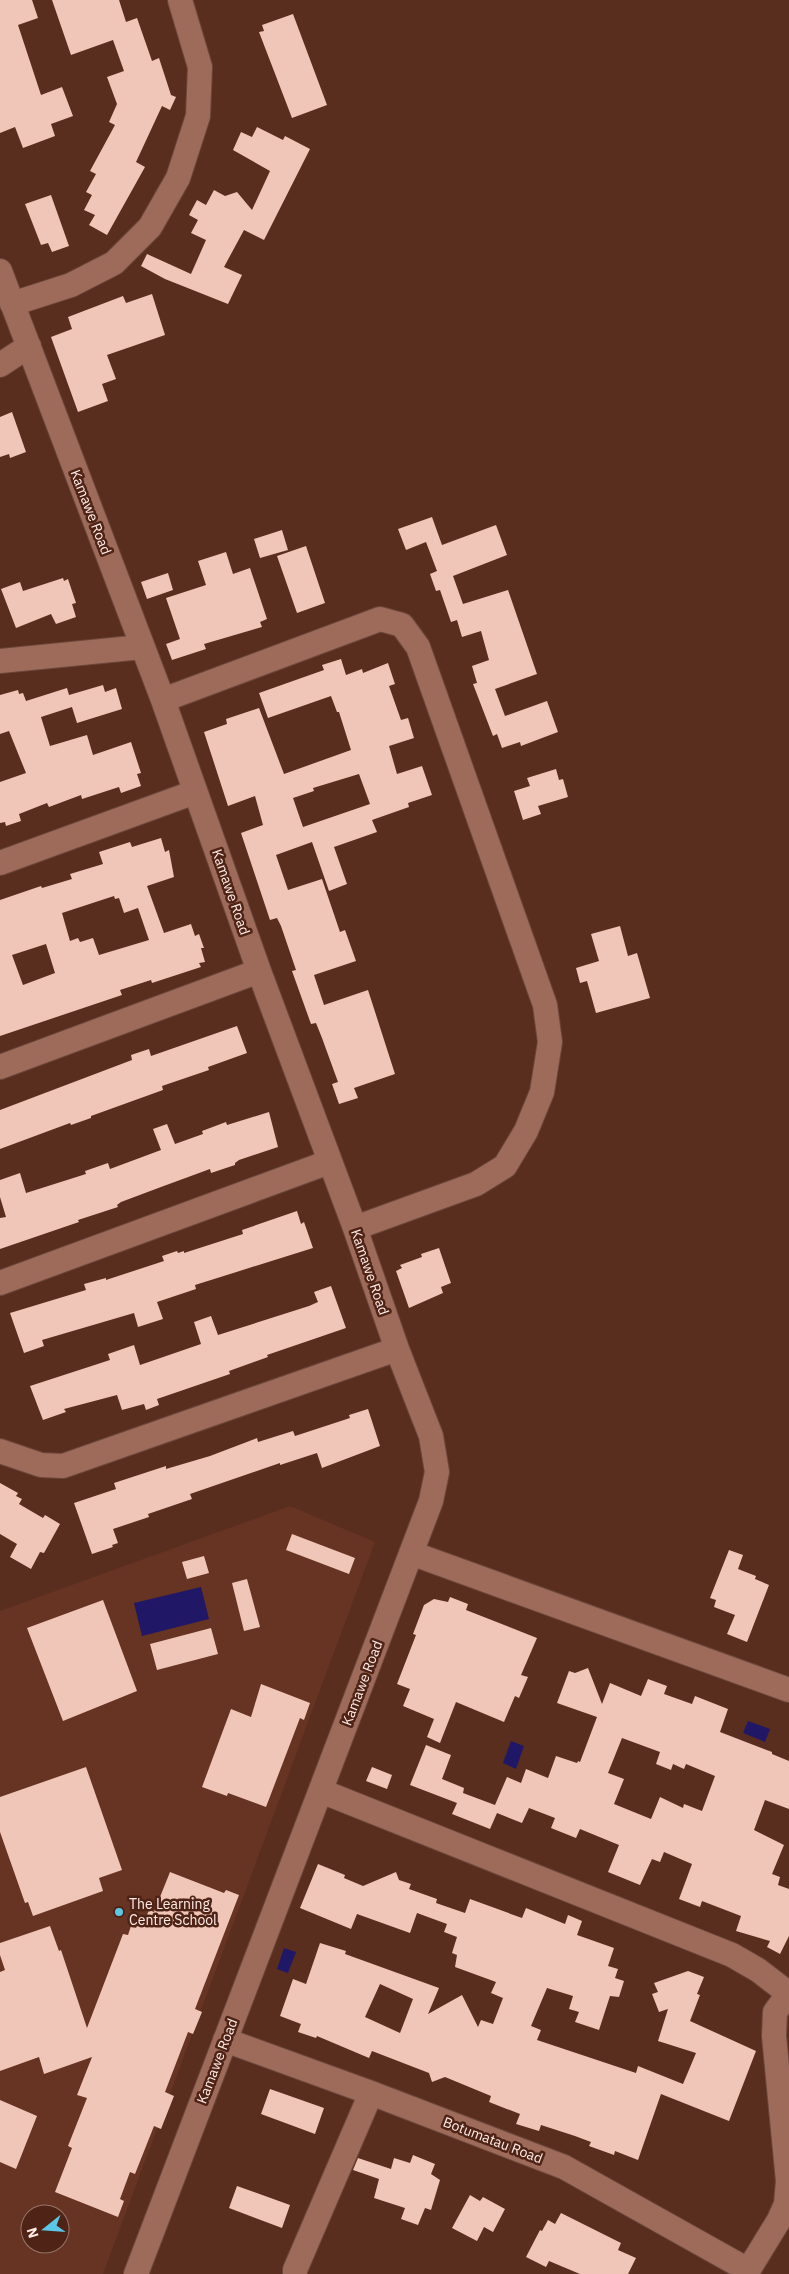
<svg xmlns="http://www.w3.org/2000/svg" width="789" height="2274" font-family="'IBM Plex Sans',sans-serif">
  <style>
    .built { fill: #673322; fill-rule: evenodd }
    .water { fill: #201767 }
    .building { fill: #f0c6b8; fill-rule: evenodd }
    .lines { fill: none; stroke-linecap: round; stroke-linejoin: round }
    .minor-casing { stroke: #6c483c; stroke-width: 26 }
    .minor { stroke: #9e6b5b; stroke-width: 24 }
    .poi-dot { fill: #5ac8e6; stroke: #4f2315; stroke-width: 2 }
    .labels { text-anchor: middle; stroke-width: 5; stroke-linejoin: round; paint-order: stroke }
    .street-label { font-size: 14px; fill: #ffede7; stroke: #4f2315 }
    .poi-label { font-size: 14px; fill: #ffede7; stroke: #4f2315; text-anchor: start }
  </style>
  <rect width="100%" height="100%" fill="#5a2e1f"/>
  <path class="built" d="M290 1506 375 1542 103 2274H0V1611ZM30 2214H60V2244H30Z"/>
  <path class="water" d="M201 1587 209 1619 142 1636 134 1603Z
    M748 1721 770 1729 765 1742 743 1733Z
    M511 1741 524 1746 516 1769 503 1763Z
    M284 1948 296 1952 288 1973 277 1969Z"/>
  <path class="building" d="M0 0H32L38 18 18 25 41 95 62 87 73 116 51 124 55 136 23 148 15 127 0 133Z
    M52 0H119L126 22 137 18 152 61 159 58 171 95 176 97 170 110 162 106 136 162 145 167 107 235 89 225 95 215 84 210 92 195 86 192 96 174 90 171 115 125 109 122 117 104 107 77 124 71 113 40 71 55Z
    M293 14 327 105 292 118 259 32 264 31 262 25Z
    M257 127 283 140 285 136 310 149 264 240 244 230 224 267 242 275 228 304 165 279 141 266 147 254 191 274 206 240 191 233 198 220 189 215 197 200 206 205 214 190 225 196 237 192 252 210 270 171 233 150 241 132 252 137Z
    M51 195 69 246 52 252 48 243 41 245 25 204Z
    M152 294 165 335 107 355 116 379 102 384 108 401 78 412 51 337 72 329 68 317 123 296 126 303Z
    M12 412 26 452 10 458 9 454 0 457V417Z
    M432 517 442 545 496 525 507 555 453 576 463 604 508 590 537 674 495 689 505 716 547 701 558 732 521 746 520 742 502 748 497 734 493 736 473 684 477 683 472 666 489 660 481 631 462 637 457 620 451 622 440 590 436 591 430 574 437 571 426 542 406 550 398 529Z
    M282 530 288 550 260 558 254 539Z
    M306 546 325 603 297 613 277 556Z
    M226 552 233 574 250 568 267 619 260 622 262 627 204 644 206 649 172 660 166 644 180 639 166 598 206 585 198 561Z
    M168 573 173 590 147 599 141 582Z
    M63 578 64 581 68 579 76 603 72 604 76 617 56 624 51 614 16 628 1 589 20 582 23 591Z
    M341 659 346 675 362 669 363 673 388 663 395 684 389 686 401 720 408 718 414 738 389 746 397 774 422 766 432 795 408 803 409 807 372 820 377 832 334 847 347 884 329 891 312 842 276 855 288 890 322 879 340 932 345 930 356 961 314 975 324 1005 368 990 395 1074 354 1088 358 1098 339 1104 332 1084 338 1082 322 1038 316 1023 311 1024 292 971 296 970 281 926 277 918 270 920 241 833 263 825 255 796 228 806 204 732 227 724 226 719 259 708 284 774 351 750 339 712H337L331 696 268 718 259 693 324 670 322 665ZM359 774 370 804 303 827 293 798 314 791 313 788Z
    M103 685 105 692 116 688 122 709 77 723 72 707 41 717 50 746 87 735 93 755 131 742 141 773 137 774 141 786 121 793 119 787 82 799 81 795 49 807 47 803 19 814 21 821 6 826 5 822 0 823V782L26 773 9 731 0 734V695L18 690 19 694 23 693 26 701 67 688 69 695Z
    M556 769 559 780 563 779 568 797 538 806 541 814 523 820 514 791 530 786 527 778Z
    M161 838 165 852 169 850 174 877 147 886 164 933 191 924 195 936 199 934 204 948H201L205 962 199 963 201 967 152 983 151 980 120 990 122 995 0 1036V900L41 886 42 888 72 879 70 874 103 864 99 852 130 842 132 847ZM114 896 115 899 119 898 124 913 138 908 149 940 99 955 93 938 80 942 78 938 70 941 62 913ZM46 944 55 973 23 985 12 955Z
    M620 926 628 956 637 953 650 998 596 1013 587 981 580 983 576 968 599 961 591 934Z
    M237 1026 247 1053 208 1067 209 1070 162 1086 163 1090 91 1116V1118L71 1125 70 1123 0 1149V1110L132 1060 131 1055 149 1049 151 1056Z
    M269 1112 278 1147 239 1160 235 1163V1165L211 1173 210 1169 161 1187 121 1202 117 1205 118 1207 78 1220 79 1222 0 1249V1218L6 1217 0 1197V1180L20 1173 26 1193 86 1174 85 1171 108 1163 110 1169 161 1150 153 1129 167 1124 175 1144 203 1134 202 1131 226 1122 227 1125Z
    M297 1211 301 1224 304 1222 313 1248 195 1285 196 1289 157 1302 163 1319 138 1327 134 1313 42 1340 44 1346 24 1353 10 1313 86 1290 84 1284 106 1278V1280L164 1261 162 1256 177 1251 178 1253 184 1251V1253L243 1234 242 1230Z
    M439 1248 451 1283 441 1287 443 1293 409 1308 396 1271 402 1268 400 1265 422 1257 421 1254Z
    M331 1286 346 1328 267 1355 268 1357 229 1371 230 1374 157 1399 159 1405 146 1410 144 1404 122 1410 117 1395 64 1409 66 1412 43 1420 30 1386 110 1360 108 1354 134 1345 140 1365 201 1344 194 1322 211 1316 218 1335 309 1306 318 1302 314 1292Z
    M368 1409 380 1446 322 1468 317 1453 280 1465V1463L190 1494 192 1499 148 1514 149 1517 113 1529 118 1543 112 1545 113 1547 92 1554 74 1503 116 1489 114 1483 166 1466V1469L210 1456 257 1438 258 1442 293 1431 295 1436 350 1418 349 1415Z
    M0 1483 18 1493 16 1496 22 1499 19 1504 43 1518 45 1515 60 1524 44 1553 40 1552 31 1569 10 1557 17 1544 0 1534Z
    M292 1534 355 1558 349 1574 286 1550Z
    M729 1550 743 1555 738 1569 756 1576 755 1579 769 1585 747 1642 727 1634 735 1615 714 1607 716 1600 710 1598Z
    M204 1556 209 1573 187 1579 182 1562Z
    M247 1579 260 1627 244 1631 232 1583Z
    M450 1597 468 1604 466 1610 537 1638 521 1675 528 1677 519 1698 515 1696 504 1722 456 1702 440 1743 427 1737 434 1719 403 1706 410 1689 397 1684 416 1635 413 1634 424 1605 434 1599 448 1602Z
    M103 1600 137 1691 63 1721 27 1628Z
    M211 1628 218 1654 157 1670 150 1644Z
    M588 1668 602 1704 610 1683 641 1696 648 1679 667 1686 664 1694 692 1704 695 1696 728 1709 720 1732 772 1752V1754L789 1761V1809L765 1800 754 1830 784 1845 772 1874 780 1877 778 1885 789 1889V1936L780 1954 767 1947 770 1941 736 1931 741 1916 702 1901 700 1907 679 1899 692 1864 664 1852 660 1862 652 1859 640 1885 608 1872 619 1845 580 1829 576 1838 551 1828 555 1818 529 1808 522 1823 497 1813 490 1829 452 1814 457 1803 410 1785 426 1745 451 1755 442 1779 464 1788 463 1793 495 1805 507 1777 521 1783 526 1769 548 1778 556 1756 577 1763 578 1761 580 1762 597 1717 557 1703 569 1671 575 1673ZM622 1738 660 1752 656 1764 671 1770 673 1764 684 1769 686 1764 715 1776 702 1811 684 1804 683 1808 660 1797 651 1819 614 1804 624 1779 608 1773Z
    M261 1684 310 1703 304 1720 300 1718 266 1807 228 1793 227 1796 202 1787 231 1709 251 1717Z
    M86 1767 122 1870 99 1878 103 1891 33 1916 28 1902 25 1903 0 1832V1797Z
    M372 1767 392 1775 387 1789 366 1781Z
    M318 1864 345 1875 344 1878 363 1886 396 1872 399 1880 411 1884 409 1889 437 1899 436 1903 465 1913 470 1899 522 1918 526 1908 565 1924 568 1915 582 1921 577 1935 614 1948 608 1966 618 1969 615 1978 624 1981 619 1997 610 1996 599 2030 575 2022 579 2012 569 2009 573 1996 547 1988 531 2026 541 2030 537 2040 636 2073 638 2066 683 2084 696 2053 658 2041 668 2009 659 2012 652 1994 658 1992 654 1983 688 1971 704 1977 697 1994 700 1995 690 2021 756 2051 729 2121 661 2094 638 2160 615 2151 614 2155 589 2146 591 2142 575 2136 541 2125 539 2131 516 2124 520 2114 489 2102 491 2096 445 2077 432 2082 429 2073 372 2051 369 2058 317 2036 316 2038 298 2032 301 2024 280 2016 293 1979 306 1984 320 1943 346 1951 345 1954 439 1988 428 2014 462 1995 478 2027 481 2020 493 2024 503 1998 491 1993 496 1982 455 1967 457 1955 452 1953 457 1937 444 1932 447 1924 417 1913 410 1933 357 1914 351 1929 300 1908ZM380 1984 413 1999 400 2033 365 2017Z
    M170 1872 224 1893 226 1890 239 1895 195 2009 202 2012 193 2034 188 2032 165 2092 174 2096 161 2129 154 2126 135 2174 130 2172 120 2199 124 2201 118 2217 55 2192 72 2148 68 2146 87 2098 77 2095 92 2057 44 2074 39 2057 0 2071V1972L5 1970 0 1955V1943L50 1926 59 1951 61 1950 87 2028 123 1934 128 1935 131 1926 136 1928 140 1918 145 1920 149 1910 154 1912Z
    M270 2089 324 2108 315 2134 261 2114Z
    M0 2100 37 2116 16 2169 0 2162Z
    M413 2155 435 2164 431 2174 440 2180 431 2210 425 2208 418 2225 401 2219 405 2208 374 2198 379 2179 353 2170 358 2158 391 2169 394 2158 410 2163Z
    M237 2186 290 2205 282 2228 229 2208Z
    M470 2195 480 2201 483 2197 505 2209 493 2232 484 2227 477 2241 452 2228Z
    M561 2213 621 2243 618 2250 636 2258 628 2274H580L549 2261 546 2267 526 2257 540 2230 542 2231 548 2220 555 2224Z"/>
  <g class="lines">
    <g class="minor-casing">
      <path id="minor" d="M0 271 163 700 259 971 355 1228 397 1349 431 1436 437 1472 431 1501 136 2274
        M12 304 71 285 114 263 150 227 178 178 198 116 200 67 180 0
        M0 365 29 346
        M0 661 142 647
        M163 700 380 619 402 625 418 647 545 1005 550 1042 542 1092 526 1131 505 1166 476 1184 355 1228
        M0 863 195 792
        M0 1067 259 971
        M0 1283 329 1162
        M0 1451 41 1465 63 1466 397 1349
        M411 1553 789 1690
        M321 1791 732 1955 758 1970 788 1993
        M225 2040 371 2093 564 2167 748 2270
        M295 2274V2270L371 2093
        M746 2274 779 2220 786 2204 788 2181 774 2036 775 2012 789 1993"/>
    </g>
    <use href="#minor" class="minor"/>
  </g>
  <circle class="poi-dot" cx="119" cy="1912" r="5"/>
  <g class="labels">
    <g class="street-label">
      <text transform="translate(91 512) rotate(69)" y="5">Kamawe Road</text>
      <text transform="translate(231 892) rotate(71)" y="5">Kamawe Road</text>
      <text transform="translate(370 1272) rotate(71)" y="5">Kamawe Road</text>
      <text transform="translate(362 1683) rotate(-69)" y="5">Kamawe Road</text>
      <text transform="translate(217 2061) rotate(-69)" y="5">Kamawe Road</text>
      <text transform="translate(493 2140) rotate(21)" y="5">Botumatau Road</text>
    </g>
    <g class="poi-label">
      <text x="129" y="1909">The Learning<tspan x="129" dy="16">Centre School</tspan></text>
    </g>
  </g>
  <g transform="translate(45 2229) rotate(253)"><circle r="24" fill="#4f2315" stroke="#957469"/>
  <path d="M0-4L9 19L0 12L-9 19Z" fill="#5ac8e6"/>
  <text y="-8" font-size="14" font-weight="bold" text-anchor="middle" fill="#ffede7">N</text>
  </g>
</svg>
